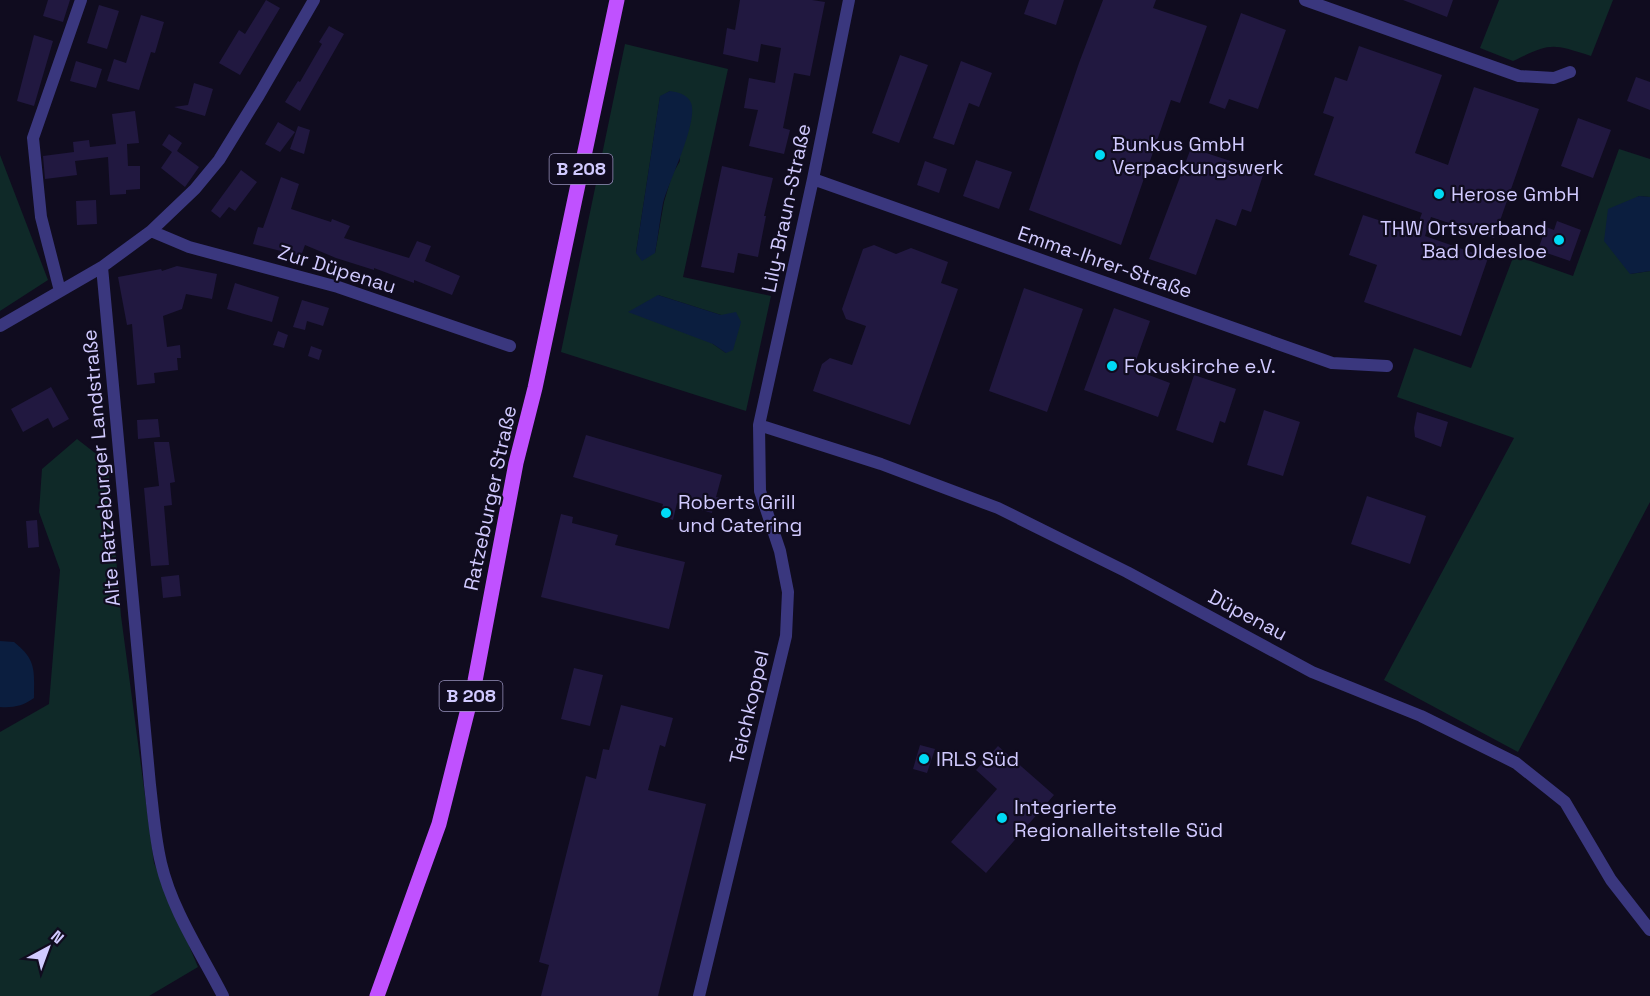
<svg xmlns="http://www.w3.org/2000/svg" width="1650" height="996" font-family="'Space Grotesk',sans-serif">
  <style>
    .green { fill: #0f2928; fill-rule: evenodd }
    .water { fill: #0b1e3f }
    .building { fill: #211840 }
    .lines { fill: none; stroke-linecap: round; stroke-linejoin: round }
    .minor { stroke: #3a377e; stroke-width: 12 }
    .primary { stroke: #c051ff; stroke-width: 15 }
    .poi-dot { fill: #00daf5; stroke: #100c1f; stroke-width: 2 }
    .labels { text-anchor: middle; stroke-width: 4.5; stroke-linejoin: round; paint-order: stroke }
    .shield { fill: #100c1f; stroke: #9791bc; stroke-width: 1.5 }
    .shield-label { font-size: 18px; font-weight: bold; fill: #d1caff }
    .poi-label { font-size: 20px; fill: #d1caff; stroke: #100c1f; text-anchor: start }
    .street-label { font-size: 20px; fill: #d1caff; stroke: #100c1f }
  </style>
  <rect width="100%" height="100%" fill="#100c1f"/>
  <path class="green" d="M1499 0H1613L1591 56C1550 43 1551 43 1513 61L1480 48Z
    M625 44 728 69 683 277 771 296 746 411 561 352ZM670 91 680 161 672 175 664 202 655 253H636L660 97ZM658 295 721 315 726 353 713 344Z
    M1619 149 1650 159V197L1638 196 1630 274 1650 271V502L1518 752 1384 680 1514 438 1397 397 1414 348 1471 368 1514 255 1573 276Z
    M0 155 48 280 0 311Z
    M77 439 108 463 121 616 154 863 198 967 149 996H0V732L49 704 60 570 39 512 42 469Z"/>
  <path class="water" d="M670 91C677 92 686 94 690 101 701 117 668 183 663 203 660 219 658 237 655 253L642 261 636 253 660 96Z
    M1639 196 1650 197V271L1630 274 1604 241 1608 209Z
    M658 295 721 315 736 312 741 322 733 350 726 353 713 344 628 312Z
    M0 641 14 642C37 660 34 671 34 698 23 706 13 708 0 707Z"/>
  <path class="building" d="M48 0H70L63 22 43 16Z
    M266 0 280 8 240 75 219 63 239 30 245 34Z
    M740 0H812L825 2 810 76 794 73 783 128 790 130 784 154 749 146 758 110 744 108 749 78 775 83 781 48 761 44 758 62 723 54 727 28 735 30Z
    M1029 0H1064L1056 25 1024 14Z
    M1103 0H1156L1153 8 1207 26 1180 103 1171 100 1121 245 1029 210 1079 63Z
    M1403 0H1453L1447 17Z
    M99 5 119 11 107 49 87 43Z
    M1241 13 1286 30 1258 109 1229 99 1225 109 1209 103Z
    M141 15 164 22 155 53 151 52 139 90 107 81 114 59 126 63Z
    M329 26 344 34 300 111 285 102 298 81 300 82 322 44 319 42Z
    M34 35 53 41 34 106 17 101Z
    M1359 46 1442 75 1415 153 1448 165 1474 87 1539 109 1494 238 1431 217 1425 236 1488 258 1461 336 1364 302 1377 265 1349 255 1363 215 1415 232 1422 213 1314 175 1334 117 1323 113 1335 77 1347 81Z
    M900 55 928 65 899 143 872 133Z
    M76 61 102 69 96 88 70 81Z
    M961 61 992 73 979 107 969 103 954 145 933 138Z
    M1636 77 1650 82V110L1627 101Z
    M194 83 213 89 205 116 174 107 188 105Z
    M135 111 139 143 127 144 128 166H140V189L126 190V194L110 195 108 157 75 161 77 175 45 179 43 156 74 152 73 142 89 140 90 147 116 144 112 114Z
    M1578 118 1611 130 1593 178 1561 166Z
    M278 122 295 132 280 152 265 144Z
    M298 126 310 130 304 154 290 149Z
    M169 134 182 143 177 151 199 167 185 187 161 168 172 152 162 145Z
    M1191 148 1264 172 1251 212 1242 209 1236 226 1216 219 1196 275 1149 259Z
    M976 160 1012 172 999 209 963 196Z
    M925 161 947 169 939 193 917 185Z
    M722 166 773 178 764 216H766L758 257 738 253 734 273 701 267Z
    M241 170 257 182 235 211 229 207 220 218 211 211Z
    M281 177 299 184 291 209 331 222 332 219 350 226 344 238 409 258 417 241 431 246 425 261 460 276 452 295 414 280V283L374 268V270L336 258 305 245 301 256 253 244 258 227 263 228Z
    M96 200 97 224 77 225 76 201Z
    M1557 221 1581 230 1570 261 1538 250 1546 227 1554 230Z
    M874 245 896 254 911 248 948 262 941 283 958 289 910 425 813 391 822 364 830 358 852 365 866 326 846 319 842 309 863 249Z
    M177 266 217 274 212 299 186 294 182 309 163 316 167 347 180 345 181 358H177L178 370 154 373 155 383 137 385 132 324 127 325 118 277 161 269 162 271Z
    M235 283 279 297 272 322 227 309Z
    M1024 288 1083 309 1047 412 989 391Z
    M302 300 329 308 323 326 307 321 305 330 293 327Z
    M1114 308 1150 321 1133 369 1170 383 1158 417 1084 390Z
    M278 331 288 335 284 348 273 345Z
    M311 346 322 350 319 360 308 356Z
    M1194 375 1236 389 1225 423 1220 421 1213 443 1176 430Z
    M51 387 69 419 53 428 48 418 23 432 11 409Z
    M1264 410 1300 422 1283 476 1247 465Z
    M1417 412 1448 422 1441 447 1415 437 1414 428Z
    M158 419 160 437 138 439 137 420Z
    M586 435 722 475 716 497 722 498 719 508 713 506 712 513 677 503 673 520 660 516 663 504 573 477Z
    M154 442H169L175 482 170 483 172 505 164 506 169 565 151 566 144 488 159 486Z
    M1367 496 1426 516 1410 564 1351 544Z
    M561 514 573 517 572 523 618 535 615 545 685 562 669 629 541 597Z
    M37 520 39 547 28 548 26 521Z
    M179 575 181 596 163 598 161 577Z
    M574 668 603 675 590 726 561 719Z
    M621 705 673 718 665 747 660 745 648 790 706 804 658 996H541L549 965 539 962 586 776 596 779 603 749 609 750Z
    M920 745 935 749 927 773 913 769Z
    M998 746 1054 795 986 873 951 842 997 789 976 770Z"/>
  <g class="lines">
    <path class="minor" d="M1305 0 1519 76 1554 78 1570 72
      M813 179 1332 363 1387 366
      M151 231 189 247 338 287 510 346
      M60 291 41 217 33 138 81 0
      M0 326 102 267
      M759 425 881 464 998 508 1127 572 1312 672 1421 716 1516 763 1565 802 1611 880 1650 930
      M223 996C201 953 172 910 161 863 155 838 153 810 150 785L102 267 151 231 195 189 219 160 259 95 314 0
      M699 996 786 636 788 592 780 551 760 491 759 425 813 179 849 0"/>
    <path class="primary" d="M377 996 439 824 475 681 516 463 535 388 617 0"/>
  </g>
  <g class="poi-dot">
    <circle cx="1100" cy="155" r="6"/>
    <circle cx="1439" cy="194" r="6"/>
    <circle cx="1559" cy="240" r="6"/>
    <circle cx="1112" cy="366" r="6"/>
    <circle cx="666" cy="513" r="6"/>
    <circle cx="924" cy="759" r="6"/>
    <circle cx="1002" cy="818" r="6"/>
  </g>
  <g class="labels">
    <g class="shield">
      <rect x="549.5" y="154" width="63" height="30" rx="4.5"/>
      <rect x="439.5" y="681" width="63" height="30" rx="4.5"/>
    </g>
    <g class="shield-label">
      <text x="581" y="175">B 208</text>
      <text x="471" y="702">B 208</text>
    </g>
    <g class="poi-label">
      <text x="1112" y="151">Bunkus GmbH<tspan x="1112" dy="23">Verpackungswerk</tspan></text>
      <text x="1451" y="201">Herose GmbH</text>
      <text x="1547" y="235" text-anchor="end">THW Ortsverband<tspan x="1547" dy="23">Bad Oldesloe</tspan></text>
      <text x="1124" y="373">Fokuskirche e.V.</text>
      <text x="678" y="509">Roberts Grill<tspan x="678" dy="23">und Catering</tspan></text>
      <text x="936" y="766">IRLS Süd</text>
      <text x="1014" y="814">Integrierte<tspan x="1014" dy="23">Regionalleitstelle Süd</tspan></text>
    </g>
    <g class="street-label">
      <text transform="translate(786 208) rotate(-78)" y="7">Lily-Braun-Straße</text>
      <text transform="translate(1105 262) rotate(19)" y="7">Emma-Ihrer-Straße</text>
      <text transform="translate(337 269) rotate(17)" y="7">Zur Düpenau</text>
      <text transform="translate(101 468) rotate(-95)" y="7">Alte Ratzeburger Landstraße</text>
      <text transform="translate(490 498) rotate(-78)" y="7">Ratzeburger Straße</text>
      <text transform="translate(1248 615) rotate(28)" y="7">Düpenau</text>
      <text transform="translate(749 707) rotate(-77)" y="7">Teichkoppel</text>
    </g>
  </g>
  <g transform="translate(48 948) rotate(41)" stroke="#100c1f" stroke-width="4.5" paint-order="stroke">
  <path d="M0-4.5L10 22L0 15L-10 22Z" fill="#d1caff"/>
  <text y="-9" font-size="16" font-weight="bold" text-anchor="middle" fill="#d1caff">N</text>
  </g>
</svg>
